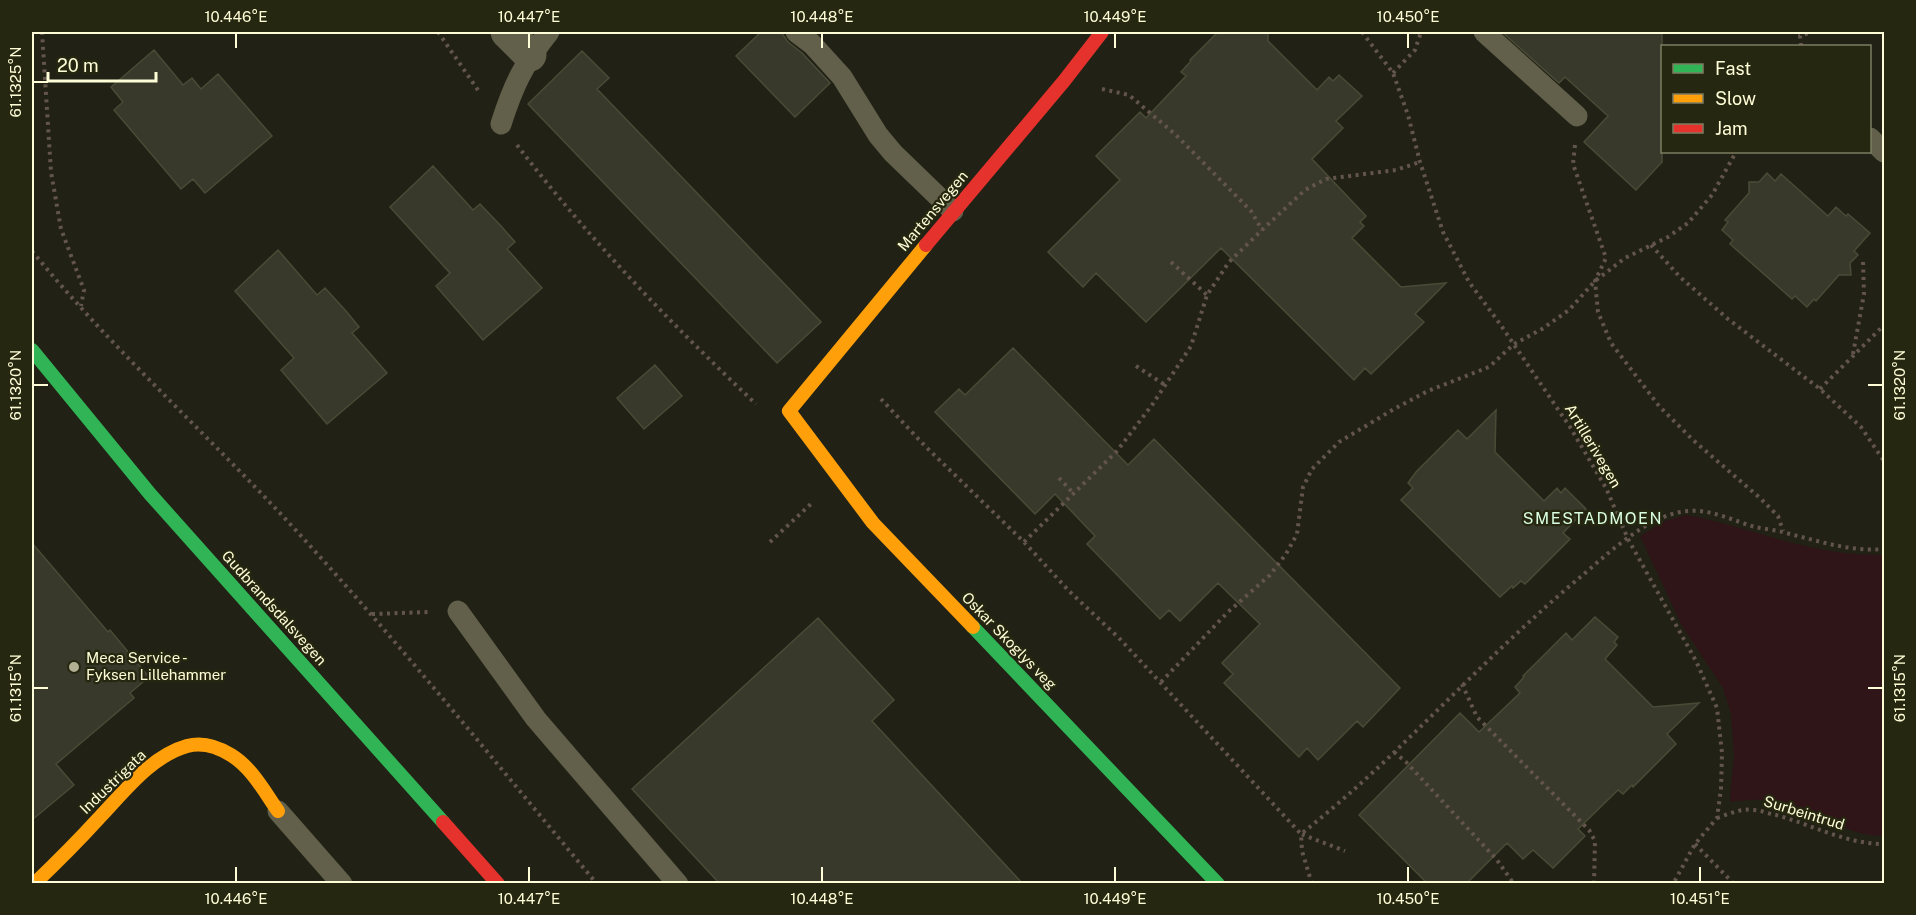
<svg xmlns="http://www.w3.org/2000/svg" width="1916" height="915" font-family="'Public Sans',sans-serif">
  <style>
    .green { fill: #2f1518 }
    .building { fill: #38392a; stroke: #4a4b37; stroke-width: 1.5 }
    .lines { fill: none; stroke-linecap: round; stroke-linejoin: round }
    .path { stroke: #63554b; stroke-width: 4; stroke-dasharray: 3 4.5; stroke-linecap: butt }
    .lane { stroke: #62604b; stroke-width: 21 }
    .street { stroke: #62604b; stroke-width: 33 }
    .fast { stroke: #30b455; stroke-width: 14 }
    .slow { stroke: #ff9f0a; stroke-width: 14 }
    .jam { stroke: #e5322d; stroke-width: 14 }
    .ticks { fill: none; stroke: #fefdd7; stroke-width: 2 }
    .poi-dot { fill: #b1b093; stroke: #262710; stroke-width: 2 }
    .labels { text-anchor: middle; stroke-width: 4.5; stroke-linejoin: round; paint-order: stroke }
    .street-label { font-size: 15px; fill: #fefdd7; stroke: #262710 }
    .poi-label { font-size: 15px; fill: #fefdd7; stroke: #262710; text-anchor: start }
    .neighbourhood-label { font-size: 16px; letter-spacing: 1.5px; fill: #d9fee1; stroke: #262710 }
    .neatline { fill: none; stroke: #fefdd7; stroke-width: 2 }
    .ticks-label { font-size: 15px; text-anchor: middle; fill: #fefdd7 }
  </style>
  <rect width="100%" height="100%" fill="#212215"/>
  <path class="green" d="M1686 515C1726 522 1763 536 1802 545 1829 552 1857 555 1884 555V836C1851 837 1822 815 1791 805 1771 798 1751 799 1731 802L1730 797 1734 756 1731 714 1723 688 1682 626 1640 536 1665 521Z"/>
  <path class="building" d="M761 32H781L788 42 802 53 830 83 795 117 736 56Z
    M1218 32H1268V41L1317 90 1329 77 1333 81 1339 75 1362 96 1336 121 1343 128 1312 159 1366 216 1360 222 1364 226 1352 238 1401 287 1446 283 1415 314 1424 322 1371 374 1365 368 1354 380 1221 248 1146 322 1096 273 1083 287 1048 252 1120 180 1096 156 1140 112 1146 118 1186 76 1181 72 1191 61 1190 60Z
    M1502 32H1662V162L1636 190 1584 142 1608 116 1565 77 1559 83Z
    M154 50 183 85 192 78 201 89 218 74 272 136 205 193 193 179 181 189 114 110 123 102 111 87Z
    M582 51 609 78 597 89 821 322 777 363 528 104Z
    M433 166 473 210 480 204 501 226 515 242 507 249 542 288 483 340 436 286 450 273 390 207Z
    M1767 173 1775 181 1781 174 1828 216 1836 207 1846 216 1848 214 1870 233 1854 251 1858 255 1850 263 1851 275H1839L1816 301 1814 299 1807 307 1795 296 1792 299 1730 244 1733 240 1722 230 1728 222 1725 220 1749 193V182H1759Z
    M278 250 317 295 325 288 346 311 359 327 352 333 387 373 327 424 281 370 294 358 235 291Z
    M1013 348 1128 465 1154 439 1400 688 1363 727 1357 721 1318 760 1307 748 1299 757 1224 683 1233 674 1222 663 1260 624 1218 583 1180 621 1169 610 1160 619 1087 544 1095 536 1055 494 1035 514 935 412 959 389 965 395Z
    M655 365 682 396 644 429 617 398Z
    M1496 410 1495 452 1544 501 1557 488 1561 493 1565 488 1586 509 1563 533 1570 539 1525 584 1521 581 1513 588 1512 586 1500 597 1401 500 1413 488 1408 483 1416 472 1458 430 1467 439Z
    M32 543 108 632 110 630 149 677 130 693 134 698 56 764 74 785 32 820Z
    M1595 617 1618 637 1614 642 1617 645 1605 659 1653 707 1699 703 1667 734 1676 744 1633 787 1632 785 1623 794 1618 790 1578 829 1585 836 1553 868 1533 850 1523 859 1507 843 1466 884H1428L1359 815 1460 713 1479 732 1520 693 1515 687 1524 677 1523 676 1566 633 1572 640Z
    M818 618 894 700 872 721 1023 884H720L632 789Z"/>
  <g class="lines">
    <path class="path" d="M42 32 51 172 61 229 84 290 81 306
      M438 32 480 93
      M1362 32 1393 73 1408 115 1420 162 1443 232 1469 282 1500 324 1570 427 1606 488 1628 539 1696 661 1717 708 1722 753 1721 789 1717 818 1695 844 1673 884
      M1801 46 1800 36 1811 32
      M1393 73 1415 50 1421 32
      M1102 89 1129 95 1176 135 1251 211 1262 230
      M517 145C588 238 671 324 756 404
      M1575 145 1573 164 1606 258 1595 281 1598 312 1611 343 1659 406 1693 440 1760 498 1778 516 1783 531
      M1651 245 1680 277 1728 319 1820 389 1861 427 1884 461
      M32 251C111 348 206 433 291 525 397 640 496 763 597 884
      M1171 262 1207 295
      M1853 354 1864 294 1863 261
      M1136 366 1165 385
      M1820 389 1884 325
      M881 399 925 446 1024 542 1069 591 1119 638 1301 834C1329 812 1356 788 1383 763 1448 701 1510 636 1578 579 1608 554 1649 513 1689 511 1711 509 1734 521 1755 527 1765 529 1776 530 1786 533 1819 541 1850 552 1884 549
      M1059 478 1073 493
      M770 542 813 502
      M1024 542 1117 451 1152 405 1191 346 1207 295 1229 262 1262 230 1305 190 1326 179 1396 170 1420 162
      M372 614 430 612
      M1161 682 1228 612 1270 575 1286 554 1297 534 1303 487 1312 469 1339 442 1394 409 1428 391 1489 367 1514 344 1542 329 1569 310 1595 281 1625 258 1668 237 1688 223 1712 195 1736 152
      M1462 684 1477 717 1589 830 1595 841 1594 884
      M1394 752 1406 762 1497 860 1514 884
      M1717 818C1729 814 1741 808 1753 810 1761 810 1769 814 1776 815 1813 825 1846 844 1884 844
      M1695 844 1734 884
      M1312 884 1302 851 1301 834 1345 851"/>
    <path class="lane" d="M796 32 812 44 842 77 878 135 893 153 953 211
      M1484 32 1577 116
      M501 124C513 86 524 63 549 32
      M1870 138 1884 152
      M458 611 536 719 678 884
      M278 811 342 884"/>
    <path class="street" d="M507 32 530 55"/>
    <path class="fast" d="M32 350 150 494 443 822
      M973 627 1218 884"/>
    <path class="slow" d="M926 245 789 411 873 523 973 627
      M34 884C56 863 78 841 99 818 124 792 151 756 187 746 202 742 218 747 231 755 252 768 264 791 278 811"/>
    <path class="jam" d="M926 245 1064 81 1102 32
      M443 822 498 884"/>
  </g>
  <path class="ticks" d="M236 33V48M529 33V48M822 33V48M1115 33V48M1408 33V48M33 82H48M33 385H48M1868 385H1883M33 688H48M1868 688H1883M236 867V882M529 867V882M822 867V882M1115 867V882M1408 867V882M1700 867V882"/>
  <circle class="poi-dot" cx="74" cy="667" r="6"/>
  <g class="labels">
    <g class="street-label">
      <text transform="translate(933 211) rotate(-50)" y="5">Martensvegen</text>
      <text transform="translate(1593 446) rotate(59)" y="5">Artillerivegen</text>
      <text transform="translate(274 608) rotate(48)" y="5">Gudbrandsdalsvegen</text>
      <text transform="translate(1009 641) rotate(46)" y="5">Oskar Skoglys veg</text>
      <text transform="translate(113 782) rotate(-44)" y="5">Industrigata</text>
      <text transform="translate(1804 813) rotate(17)" y="5">Surbeintrud</text>
    </g>
    <g class="poi-label">
      <text x="86" y="663">Meca Service -<tspan x="86" dy="17">Fyksen Lillehammer</tspan></text>
    </g>
    <g class="neighbourhood-label">
      <text x="1593" y="524">SMESTADMOEN</text>
    </g>
  </g>
  <rect width="1916" height="915" fill="none" stroke="#262710" stroke-width="66"/>
  <rect x="1661" y="45" width="210" height="108" fill="#262710" stroke="#7c7d60" stroke-width="1.5"/>
  <rect x="1673" y="64" width="30" height="9" fill="#30b455" stroke="#7c7d60" stroke-width="1.5"/>
  <text x="1715" y="75" font-size="18" fill="#fefdd7">Fast</text>
  <rect x="1673" y="94" width="30" height="9" fill="#ff9f0a" stroke="#7c7d60" stroke-width="1.5"/>
  <text x="1715" y="105" font-size="18" fill="#fefdd7">Slow</text>
  <rect x="1673" y="124" width="30" height="9" fill="#e5322d" stroke="#7c7d60" stroke-width="1.5"/>
  <text x="1715" y="135" font-size="18" fill="#fefdd7">Jam</text>
  <path d="M48 72v9h108v-9" fill="none" stroke="#fefdd7" stroke-width="3"/>
  <text x="57" y="72" font-size="18" fill="#fefdd7" stroke="#262710" stroke-width="4.5" paint-order="stroke">20 m</text>
  <rect x="33" y="33" width="1850" height="849" class="neatline"/>
  <g class="ticks-label">
    <text x="236" y="22">10.446°E</text>
    <text x="529" y="22">10.447°E</text>
    <text x="822" y="22">10.448°E</text>
    <text x="1115" y="22">10.449°E</text>
    <text x="1408" y="22">10.450°E</text>
    <text transform="translate(16 82) rotate(-90)" y="5">61.1325°N</text>
    <text transform="translate(16 385) rotate(-90)" y="5">61.1320°N</text>
    <text transform="translate(1900 385) rotate(-90)" y="5">61.1320°N</text>
    <text transform="translate(16 688) rotate(-90)" y="5">61.1315°N</text>
    <text transform="translate(1900 688) rotate(-90)" y="5">61.1315°N</text>
    <text x="236" y="904">10.446°E</text>
    <text x="529" y="904">10.447°E</text>
    <text x="822" y="904">10.448°E</text>
    <text x="1115" y="904">10.449°E</text>
    <text x="1408" y="904">10.450°E</text>
    <text x="1700" y="904">10.451°E</text>
  </g>
</svg>
